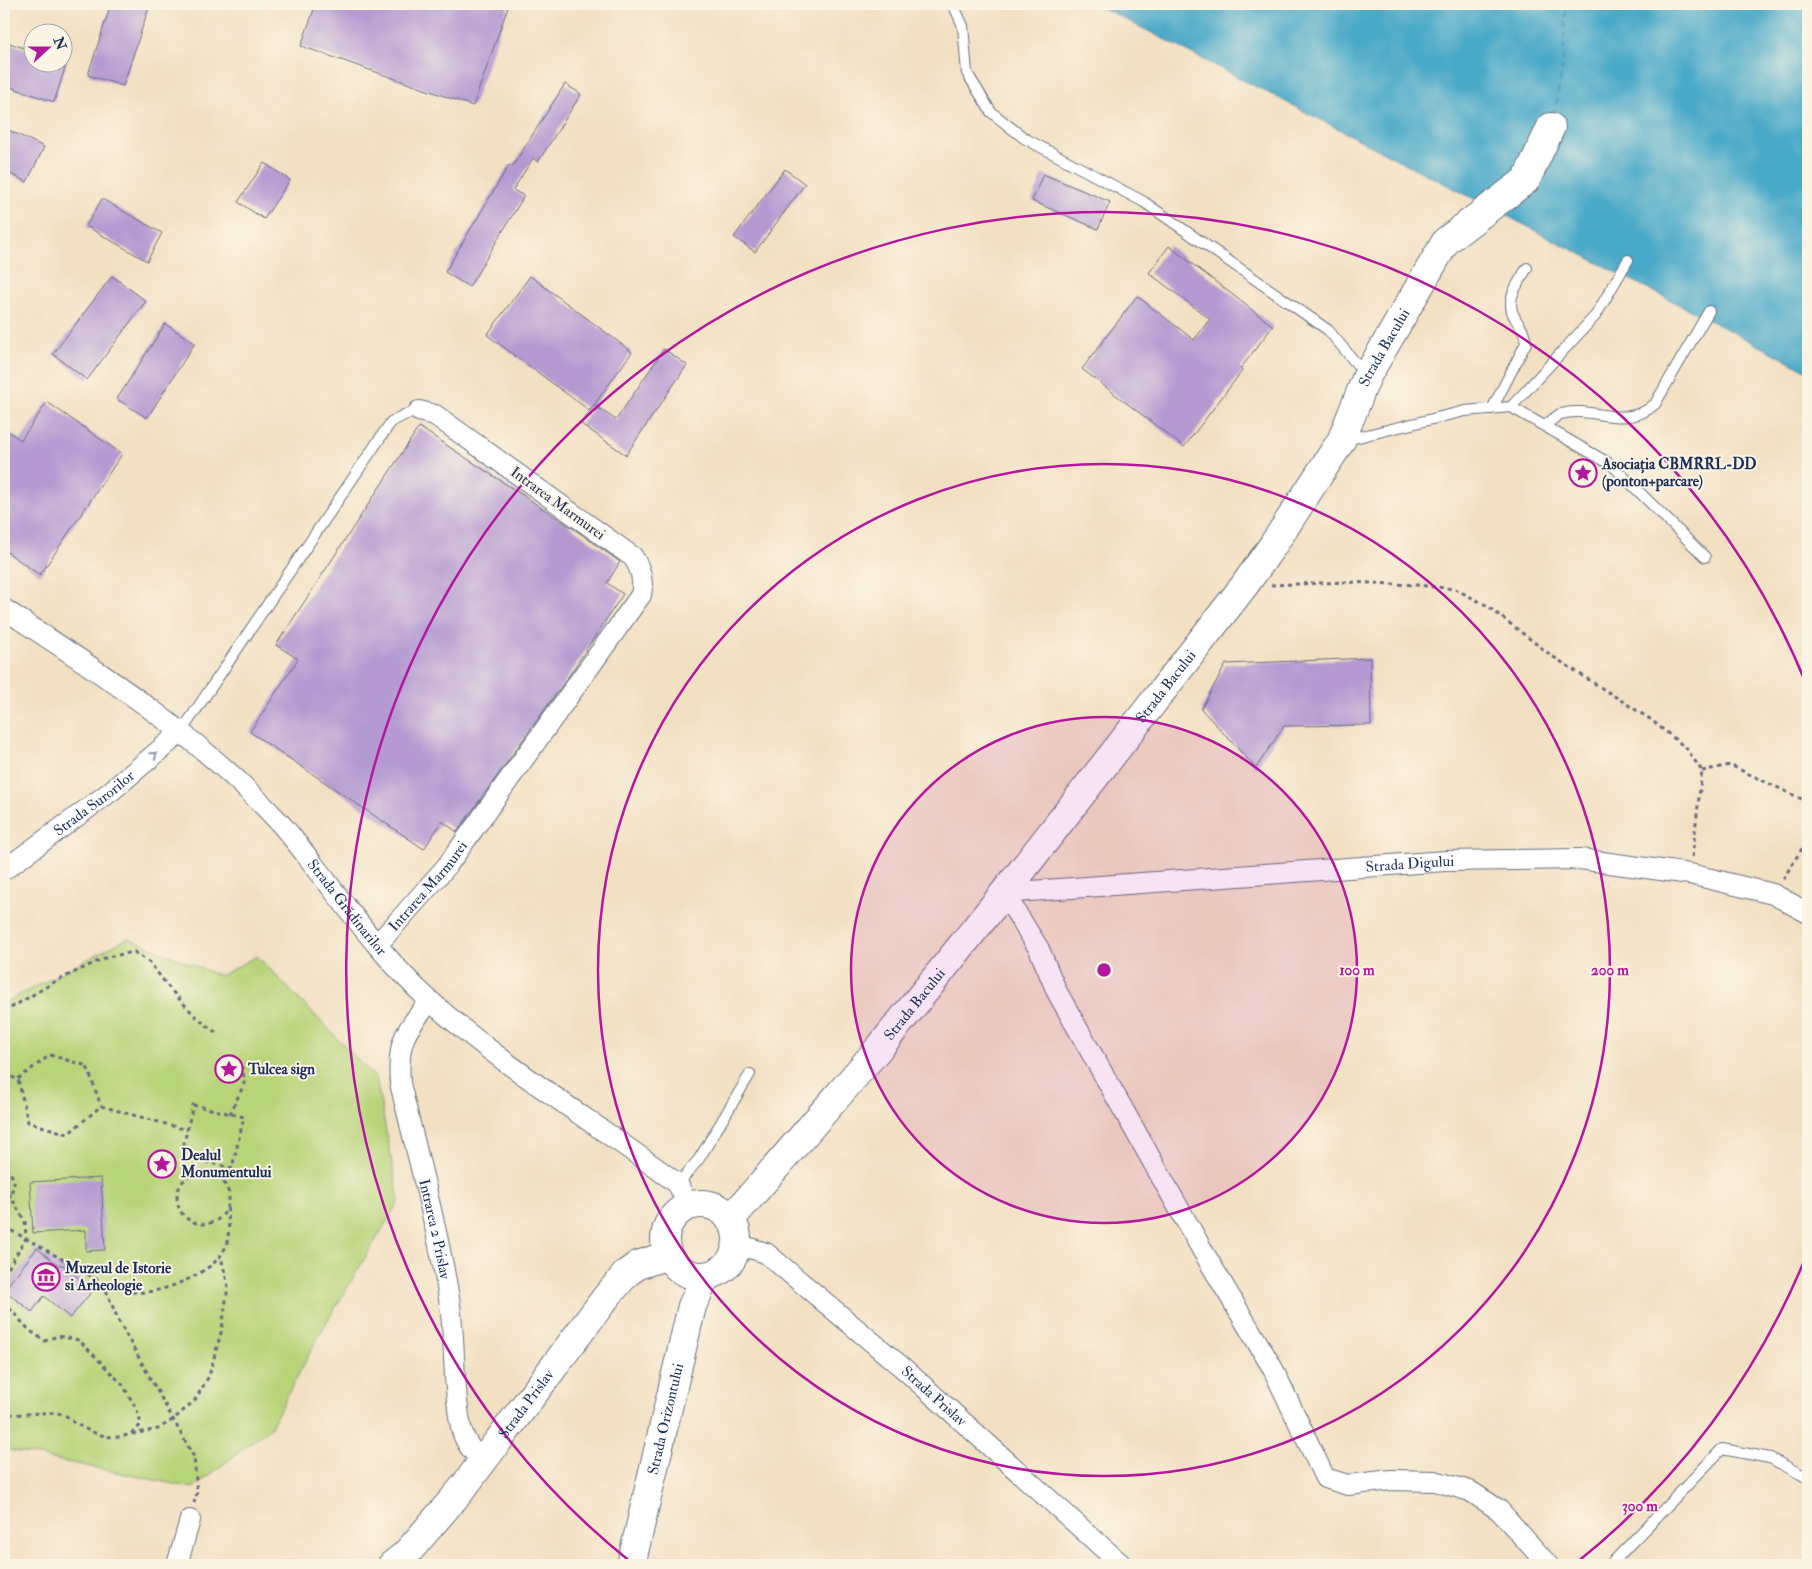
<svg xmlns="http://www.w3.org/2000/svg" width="1812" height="1569" font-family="'IM FELL Double Pica',serif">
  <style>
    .green { fill: #b8d479; stroke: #6a826c }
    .water { fill: #49a9c8; stroke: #326c93 }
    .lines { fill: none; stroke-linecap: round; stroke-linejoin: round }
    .ferry { stroke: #2b5a83; stroke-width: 1; stroke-dasharray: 6 5; stroke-linecap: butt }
    .building { fill: #b49ad1 }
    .lane-casing { stroke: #666d81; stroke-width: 12 }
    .street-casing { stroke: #666d81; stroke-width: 22 }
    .secondary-casing { stroke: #666d81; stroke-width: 30 }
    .path { stroke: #666d81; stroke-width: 3; stroke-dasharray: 4 4; stroke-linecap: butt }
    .lane { stroke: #fff; stroke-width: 10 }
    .street { stroke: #fff; stroke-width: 20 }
    .secondary { stroke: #fff; stroke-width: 28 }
    .oneway { stroke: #8d97ae }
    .ring { fill: none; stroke: #b5179e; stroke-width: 2.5 }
    .labels { text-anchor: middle; stroke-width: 4; stroke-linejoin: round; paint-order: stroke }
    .street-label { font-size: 15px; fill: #1b2f5e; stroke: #fcf5e5 }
    .poi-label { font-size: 15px; font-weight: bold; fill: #1b2f5e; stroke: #fcf5e5; text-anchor: start }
    .centre { fill: #b5179e; stroke: #fcf5e5; stroke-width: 2.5 }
    .ring-label { font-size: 15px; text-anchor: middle; font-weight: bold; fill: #b5179e; stroke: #fcf5e5; stroke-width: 4; stroke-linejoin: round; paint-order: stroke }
  </style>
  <rect width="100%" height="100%" fill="#fcf5e5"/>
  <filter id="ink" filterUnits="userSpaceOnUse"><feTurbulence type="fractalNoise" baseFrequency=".02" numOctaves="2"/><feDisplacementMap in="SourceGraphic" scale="10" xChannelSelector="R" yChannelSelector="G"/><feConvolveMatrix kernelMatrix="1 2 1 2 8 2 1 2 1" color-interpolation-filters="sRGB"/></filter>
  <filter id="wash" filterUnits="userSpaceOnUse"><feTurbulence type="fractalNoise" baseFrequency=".0096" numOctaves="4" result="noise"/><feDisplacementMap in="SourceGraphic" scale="20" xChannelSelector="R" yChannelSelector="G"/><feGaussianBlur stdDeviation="1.12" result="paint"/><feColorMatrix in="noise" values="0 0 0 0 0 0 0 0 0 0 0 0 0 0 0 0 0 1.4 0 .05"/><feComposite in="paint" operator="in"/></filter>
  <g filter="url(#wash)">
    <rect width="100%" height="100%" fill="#f2e0c2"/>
    <path class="green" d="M128 938 220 976 257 956 376 1078 399 1201 322 1330 270 1428 193 1488 4 1449V1003Z"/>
    <path class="water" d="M1092 4H1808V371L1117 15Z"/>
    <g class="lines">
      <path class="ferry" d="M1554 115 1563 64 1566 4"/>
    </g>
    <g id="blocks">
      <path class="building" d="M111 4H150L123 86 88 75Z
        M316 4H509L473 106 301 46Z
        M4 41 32 51V62H67L54 102 4 85Z
        M565 84 581 94 538 162 533 158 513 190 524 196 469 287 445 272 509 165 512 167Z
        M4 128 44 147 27 182 4 171Z
        M264 163 290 180 264 219 238 202Z
        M785 169 805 184 755 252 734 237Z
        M1043 174 1110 202 1098 229 1032 201Z
        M102 199 162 233 147 261 86 226Z
        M1169 246 1273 326 1240 369 1242 371 1184 447 1082 369 1137 296 1194 340 1210 319 1149 273Z
        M112 276 146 301 87 380 53 354Z
        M530 276 632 352 590 411 487 335Z
        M165 324 195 343 147 418 117 399Z
        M664 349 687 365 626 455 581 424 594 405 616 420Z
        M47 402 122 454 40 575 4 550V429L21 440Z
        M419 427 574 529 620 562 607 583 623 594 570 674 457 832 442 821 424 849 250 732 298 659 276 645Z
        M1370 658 1371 725 1284 726 1256 768 1201 709 1226 664Z
        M101 1178 105 1250 86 1251V1230L33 1233 30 1182Z
        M37 1248 58 1265H63L93 1290 70 1318 44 1296 32 1312 4 1290Z"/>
    </g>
  </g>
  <g filter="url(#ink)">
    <use href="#blocks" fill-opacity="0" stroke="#666d81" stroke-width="1"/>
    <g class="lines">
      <g class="lane-casing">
        <path id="lane" d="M953 4 963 26 967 73 991 112 1024 138 1144 202 1328 330 1366 375
          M1511 407 1596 315 1628 260
          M1492 409 1526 343C1524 329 1521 329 1515 318 1504 300 1518 284 1527 268
          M1545 426C1550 422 1555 416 1561 414 1593 405 1625 431 1655 404L1709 311
          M1346 440 1465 411 1511 407 1612 465 1705 557
          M181 732 391 422 404 415 419 411
          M678 1184 699 1159 750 1074
          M1610 1565 1722 1449 1770 1458 1808 1478"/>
      </g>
      <g class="street-casing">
        <g id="street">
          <path id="s1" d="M4 609C101 673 200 736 279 822 291 835 302 850 313 864 350 911 385 960 429 1000 506 1069 595 1122 678 1184L688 1206"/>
          <path id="s2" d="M4 870 110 792 181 732"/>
          <path id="s3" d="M377 945 447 866 641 595C644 580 641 569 633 557L435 415 419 411"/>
          <path id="s4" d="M430 1001C405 1032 397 1040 400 1083 417 1154 437 1226 449 1298 456 1341 452 1385 461 1427 464 1441 473 1453 483 1462"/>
          <path id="s5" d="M737 1244 766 1253 903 1368 1122 1565"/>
          <path d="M177 1565 190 1520"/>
          <path id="s6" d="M1548 1565 1499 1510 1470 1491 1435 1481 1391 1480 1348 1485 1325 1478 1272 1367 1204 1253 1057 992 1039 949 1004 893 1445 861 1580 859 1690 874 1773 894 1808 913"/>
        </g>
      </g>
      <g class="secondary-casing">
        <g id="secondary">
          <circle cx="701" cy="1240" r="36"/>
          <path id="s7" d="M730 1220 880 1047 1020 873 1244 586 1273 545 1341 441 1367 376 1446 241 1526 180 1551 127"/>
          <path id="s8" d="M392 1565 406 1554 462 1489 607 1296 627 1273 638 1265 668 1255"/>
          <path id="s9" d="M631 1565 692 1306 706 1276"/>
        </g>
      </g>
      <path class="path" d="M1271 585 1347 582 1417 585 1455 589 1486 605 1552 656 1650 719 1686 748 1702 771 1692 858
        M1702 771 1730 765 1808 802
        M1783 879 1808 839
        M4 1012 56 981 107 957 134 952 150 963 170 989 197 1018 218 1034
        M4 1075 18 1079 28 1122 68 1134 101 1106 187 1130
        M18 1079 50 1055 87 1066 101 1106
        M193 1105 244 1117 232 1168 181 1156Z
        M230 1114 244 1084 243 1067
        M4 1169C17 1175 18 1191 4 1197
        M177 1198a26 26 0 1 1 52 0a26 26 0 1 1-52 0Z
        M4 1227C26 1238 46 1250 67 1262 88 1275 109 1288 134 1292 154 1294 178 1285 196 1275 230 1256 231 1241 227 1205
        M4 1275 26 1238 25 1221 9 1194
        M103 1283 119 1322 194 1457 197 1493 194 1503
        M4 1302 29 1330 45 1341 57 1336 79 1340 123 1385 137 1410 141 1424C124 1447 95 1435 75 1423 70 1420 67 1415 62 1414 43 1410 23 1417 4 1413
        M132 1434 158 1429 174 1419 195 1400 209 1376 222 1329 228 1286 221 1257"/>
      <use href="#lane" class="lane"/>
      <use href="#street" class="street"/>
      <use href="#secondary" class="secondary"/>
    </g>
    <defs><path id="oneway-chevron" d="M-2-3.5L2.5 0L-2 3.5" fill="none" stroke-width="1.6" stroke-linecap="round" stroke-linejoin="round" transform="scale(1.25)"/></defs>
    <use class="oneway" href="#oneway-chevron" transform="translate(154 755) rotate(-40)"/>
  </g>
  <circle cx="1104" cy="970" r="253" fill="#b5179e" fill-opacity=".12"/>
  <g class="ring">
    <circle cx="1104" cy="970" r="253"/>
    <circle cx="1104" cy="970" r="506"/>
    <path d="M1807 1254A758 758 0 0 1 1576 1563M632 1563A758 758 0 1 1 1807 686"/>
  </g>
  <defs>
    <g id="sight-ring" transform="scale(1.4375)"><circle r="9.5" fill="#fcf5e5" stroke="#b5179e" stroke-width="1.5"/><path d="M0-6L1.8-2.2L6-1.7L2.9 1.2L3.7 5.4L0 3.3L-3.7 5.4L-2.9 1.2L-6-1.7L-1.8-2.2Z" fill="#b5179e"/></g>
    <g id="museum-ring" transform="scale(1.4375)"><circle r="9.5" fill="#fcf5e5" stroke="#b5179e" stroke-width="1.5"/><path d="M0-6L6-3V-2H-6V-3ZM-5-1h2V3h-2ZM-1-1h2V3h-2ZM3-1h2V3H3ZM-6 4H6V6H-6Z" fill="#b5179e"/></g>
  </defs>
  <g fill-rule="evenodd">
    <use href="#sight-ring" x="1583" y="473"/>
    <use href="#sight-ring" x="229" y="1069"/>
    <use href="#sight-ring" x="162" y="1164"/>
    <use href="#museum-ring" x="46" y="1277"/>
  </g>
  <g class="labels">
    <g class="street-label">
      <text dy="5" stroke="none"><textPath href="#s7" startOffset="1094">Strada Bacului</textPath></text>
      <text transform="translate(558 503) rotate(36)" y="5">Intrarea Marmurei</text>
      <text dy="5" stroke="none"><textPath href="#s7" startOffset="689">Strada Bacului</textPath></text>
      <text dy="5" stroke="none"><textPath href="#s2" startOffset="112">Strada Surorilor</textPath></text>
      <text dy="5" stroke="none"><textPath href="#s6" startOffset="1331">Strada Digului</textPath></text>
      <text dy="5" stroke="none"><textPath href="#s3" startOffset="78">Intrarea Marmurei</textPath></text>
      <text dy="5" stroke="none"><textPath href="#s1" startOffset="458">Strada Grădinarilor</textPath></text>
      <text dy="5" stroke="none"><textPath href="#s7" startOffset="284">Strada Bacului</textPath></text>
      <text dy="5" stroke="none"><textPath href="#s4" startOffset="241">Intrarea 2 Prislav</textPath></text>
      <text dy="5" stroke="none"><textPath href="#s5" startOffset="251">Strada Prislav</textPath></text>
      <text dy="5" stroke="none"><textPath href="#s8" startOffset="210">Strada Prislav</textPath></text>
      <text dy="5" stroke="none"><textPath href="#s9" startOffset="150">Strada Orizontului</textPath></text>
    </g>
    <g class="poi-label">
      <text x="1602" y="469">Asociația CBMRRL-DD<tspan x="1602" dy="17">(ponton+parcare)</tspan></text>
      <text x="248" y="1074">Tulcea sign</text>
      <text x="181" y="1160">Dealul<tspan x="181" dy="17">Monumentului</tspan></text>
      <text x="65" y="1273">Muzeul de Istorie<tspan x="65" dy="17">si Arheologie</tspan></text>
    </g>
  </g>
  <circle cx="1104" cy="970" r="8" class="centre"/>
  <g class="ring-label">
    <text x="1357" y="975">100 m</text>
    <text x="1610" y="975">200 m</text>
    <text x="1640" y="1511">300 m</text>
  </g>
  <rect width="1812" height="1569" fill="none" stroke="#fcf5e5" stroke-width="20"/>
  <g transform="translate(48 48) rotate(69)"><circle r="24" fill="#fcf5e5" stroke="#a2a6af"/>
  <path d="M0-4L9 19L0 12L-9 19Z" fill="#b5179e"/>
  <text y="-8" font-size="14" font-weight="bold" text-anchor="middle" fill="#1b2f5e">N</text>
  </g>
</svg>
